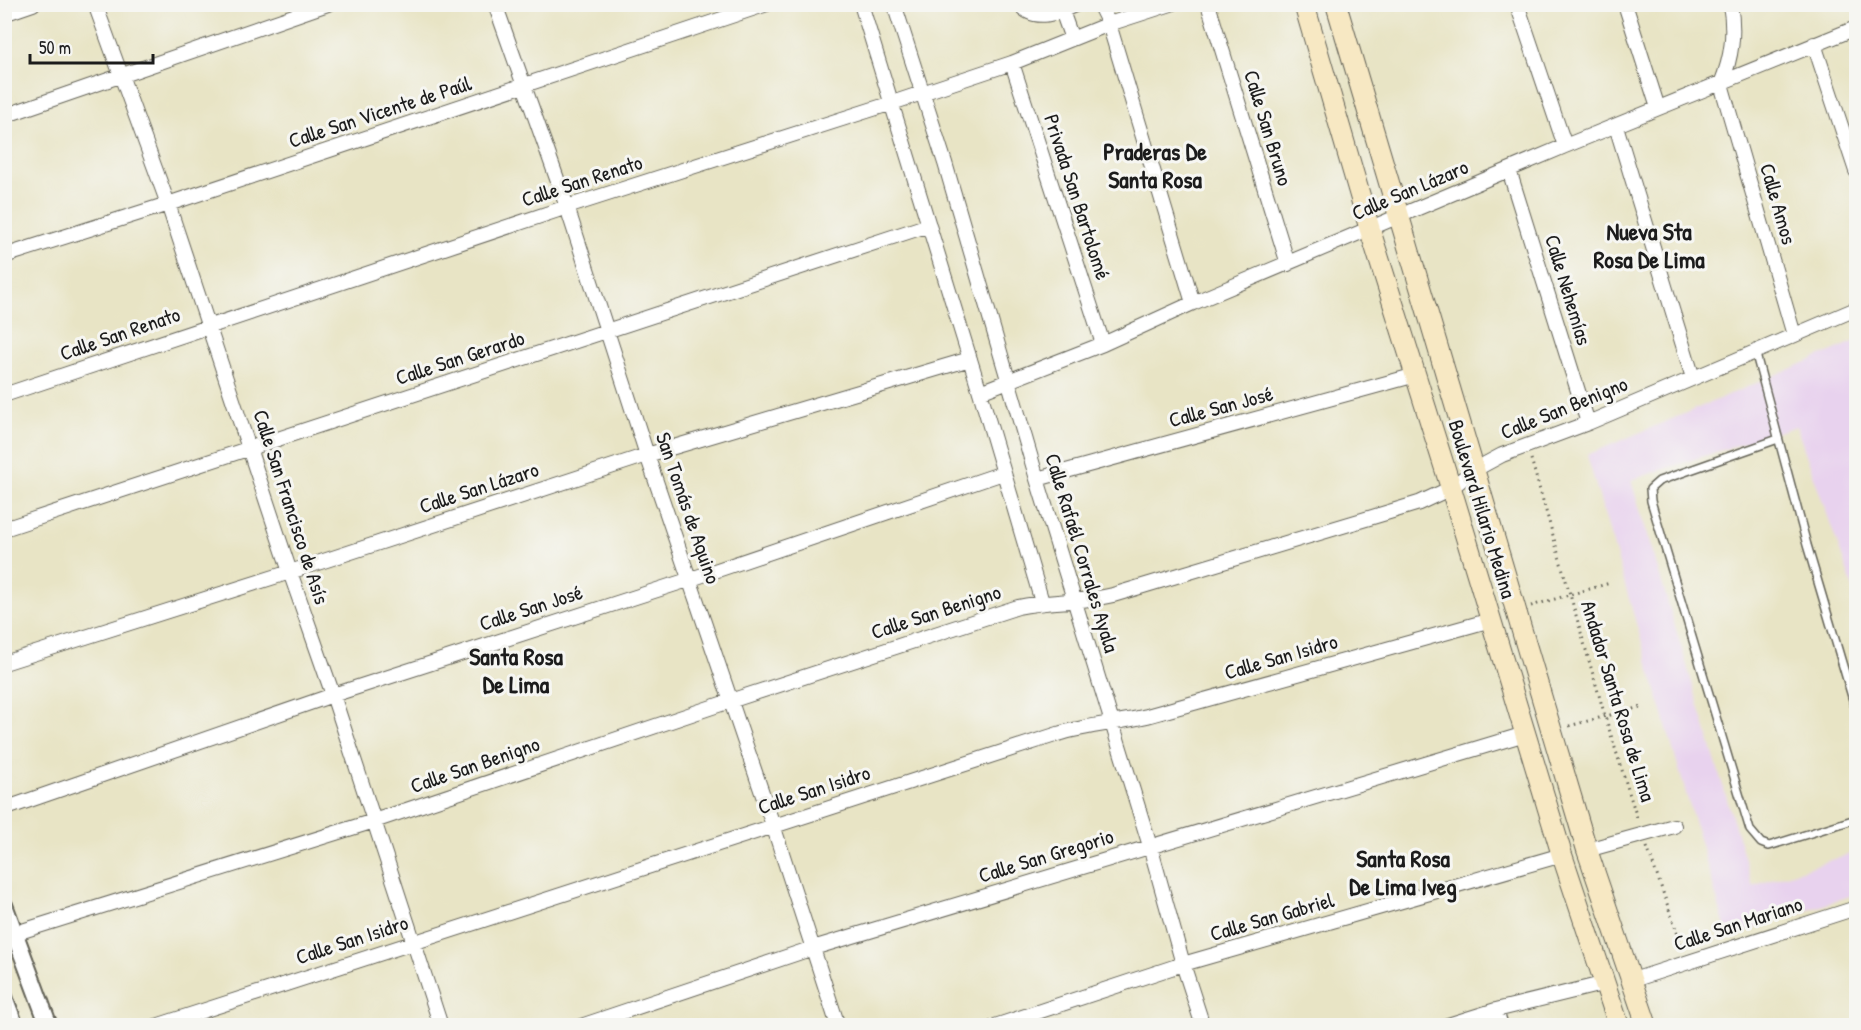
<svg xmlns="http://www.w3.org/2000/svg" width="1861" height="1030" font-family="'Patrick Hand',sans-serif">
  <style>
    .built { fill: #e8d2ee }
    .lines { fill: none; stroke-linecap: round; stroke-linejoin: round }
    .service-casing { stroke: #636257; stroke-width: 10 }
    .minor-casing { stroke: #636257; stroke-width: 16 }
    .tertiary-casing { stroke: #636257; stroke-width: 20 }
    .secondary-casing { stroke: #636257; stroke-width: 22 }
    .path { stroke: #636257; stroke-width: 3; stroke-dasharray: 1.5 4.5; stroke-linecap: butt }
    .service { stroke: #fff; stroke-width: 7 }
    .minor { stroke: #fff; stroke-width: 14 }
    .tertiary { stroke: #fff; stroke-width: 16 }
    .secondary { stroke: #f7e8c3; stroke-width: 20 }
    .labels { text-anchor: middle; stroke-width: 6; stroke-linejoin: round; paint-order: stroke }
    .street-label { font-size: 21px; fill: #1c1c1c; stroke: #f6f6f2 }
    .quarter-label { font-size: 24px; font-weight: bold; fill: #1c1c1c; stroke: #f6f6f2 }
  </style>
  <rect width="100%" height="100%" fill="#f6f6f2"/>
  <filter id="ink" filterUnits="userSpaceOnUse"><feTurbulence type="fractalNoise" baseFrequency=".0167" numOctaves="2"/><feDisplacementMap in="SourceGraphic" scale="12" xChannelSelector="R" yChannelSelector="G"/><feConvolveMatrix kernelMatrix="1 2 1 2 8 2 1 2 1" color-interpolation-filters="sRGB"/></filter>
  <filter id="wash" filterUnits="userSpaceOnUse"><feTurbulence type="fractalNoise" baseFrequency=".008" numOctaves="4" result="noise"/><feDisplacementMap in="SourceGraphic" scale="24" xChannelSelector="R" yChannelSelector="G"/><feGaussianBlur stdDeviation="1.35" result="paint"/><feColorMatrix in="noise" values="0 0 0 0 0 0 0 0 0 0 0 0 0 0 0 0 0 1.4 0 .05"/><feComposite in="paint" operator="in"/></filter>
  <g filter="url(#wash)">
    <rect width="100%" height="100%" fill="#e8e4c5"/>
    <path class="built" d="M1856 341V596L1796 426 1631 480 1753 886 1856 852V894L1728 937 1587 455Z"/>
  </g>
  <g filter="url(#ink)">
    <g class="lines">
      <g class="service-casing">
        <path id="service" d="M1755 351 1807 545 1856 710
          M1778 439 1659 481 1650 489 1651 501 1750 830 1761 843 1769 846 1856 819"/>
      </g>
      <g class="minor-casing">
        <path id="minor" d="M95 4 168 204 290 572 333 695 441 1026
          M495 4 567 207 647 455 773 825 838 1026
          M861 4 980 392 1042 602
          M894 4 945 163 1037 479 1150 846 1183 964 1203 1026
          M1019 4C1035 23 1058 13 1077 4
          M1099 4 1109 24 1193 303
          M1208 4 1288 264
          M1517 4 1565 146
          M1625 4 1658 108
          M1730 4C1735 33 1732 57 1721 84L1794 335
          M1062 11 1072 39
          M4 14 33 4
          M1814 44 1856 171
          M1012 63 1103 344
          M4 116 328 4
          M1616 126 1693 378
          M1509 170 1588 423
          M4 256 168 204 767 4
          M980 392 1103 344 1193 303 1565 146 1856 28
          M4 395 567 207 892 103 1012 63 1109 24 1171 4
          M1037 479 1416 375
          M4 529 929 225
          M4 663 290 572 647 455 970 359
          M4 809 333 695 691 579 1003 473
          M1587 850 1674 826
          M16 933 374 821 730 701 1018 607C1051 600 1080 603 1113 595L1419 503 1451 488 1474 470 1502 455 1588 423 1856 309
          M1633 980 1856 908
          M1496 1010 1501 1026
          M156 1026 1058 734C1087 725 1118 723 1147 716L1491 620
          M581 1026 813 948 1525 734
          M995 1026 1183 964 1562 855
          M1445 1026 1496 1010 1606 983"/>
      </g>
      <g class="tertiary-casing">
        <path id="tertiary" d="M4 905 49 1026
          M4 997 15 1026"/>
      </g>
      <g class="secondary-casing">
        <path id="secondary" d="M1304 4 1370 230 1451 488 1562 855 1619 1026
          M1336 4 1587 850 1647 1026"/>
      </g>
      <path class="path" d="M1531 459 1605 716 1638 821
        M1531 606 1610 583
        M1569 726 1644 706
        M1647 847 1683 949"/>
      <use href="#service" class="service"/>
      <use href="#minor" class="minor"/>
      <use href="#tertiary" class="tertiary"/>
      <use href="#secondary" class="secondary"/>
    </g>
  </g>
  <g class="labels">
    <g class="street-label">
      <text transform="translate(380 112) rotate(-18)" y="7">Calle San Vicente de Paúl</text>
      <text transform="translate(1268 128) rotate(73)" y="7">Calle San Bruno</text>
      <text transform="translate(582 181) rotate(-18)" y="7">Calle San Renato</text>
      <text transform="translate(1410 190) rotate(-23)" y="7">Calle San Lázaro</text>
      <text transform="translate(1077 197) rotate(72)" y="7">Privada San Bartolomé</text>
      <text transform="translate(1778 204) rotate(74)" y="7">Calle Amos</text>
      <text transform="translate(1568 290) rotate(73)" y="7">Calle Nehemías</text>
      <text transform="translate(120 334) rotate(-19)" y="7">Calle San Renato</text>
      <text transform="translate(460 358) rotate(-18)" y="7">Calle San Gerardo</text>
      <text transform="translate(1221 407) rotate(-15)" y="7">Calle San José</text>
      <text transform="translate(1564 408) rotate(-22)" y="7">Calle San Benigno</text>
      <text transform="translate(479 488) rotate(-18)" y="7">Calle San Lázaro</text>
      <text transform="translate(291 507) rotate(72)" y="7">Calle San Francisco de Asís</text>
      <text transform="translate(688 508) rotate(71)" y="7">San Tomás de Aquino</text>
      <text transform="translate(1482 509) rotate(73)" y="7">Boulevard Hilario Medina</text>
      <text transform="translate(1082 553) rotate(73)" y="7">Calle Rafaél Corrales Ayala</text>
      <text transform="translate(531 608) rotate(-18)" y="7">Calle San José</text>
      <text transform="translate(936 612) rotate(-18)" y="7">Calle San Benigno</text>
      <text transform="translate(1281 657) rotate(-16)" y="7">Calle San Isidro</text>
      <text transform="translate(1618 701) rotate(73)" y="7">Andador Santa Rosa de Lima</text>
      <text transform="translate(475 765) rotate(-19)" y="7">Calle San Benigno</text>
      <text transform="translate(814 790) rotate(-18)" y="7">Calle San Isidro</text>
      <text transform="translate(1046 856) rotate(-17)" y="7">Calle San Gregorio</text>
      <text transform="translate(1272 917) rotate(-16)" y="7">Calle San Gabriel</text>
      <text transform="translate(1738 924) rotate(-18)" y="7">Calle San Mariano</text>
      <text transform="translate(352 940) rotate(-18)" y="7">Calle San Isidro</text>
    </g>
    <g class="quarter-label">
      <text x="1155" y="160">Praderas De<tspan x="1155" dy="28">Santa Rosa</tspan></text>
      <text x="1649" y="240">Nueva Sta<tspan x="1649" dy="28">Rosa De Lima</tspan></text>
      <text x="516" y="665">Santa Rosa<tspan x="516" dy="28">De Lima</tspan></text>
      <text x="1403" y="867">Santa Rosa<tspan x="1403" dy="28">De Lima Iveg</tspan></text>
    </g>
  </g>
  <rect width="1861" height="1030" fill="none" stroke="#f6f6f2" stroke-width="24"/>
  <path d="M30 54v9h123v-9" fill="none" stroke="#1c1c1c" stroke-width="3"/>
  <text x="39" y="54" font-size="18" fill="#1c1c1c" stroke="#f6f6f2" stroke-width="4.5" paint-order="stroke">50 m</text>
</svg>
